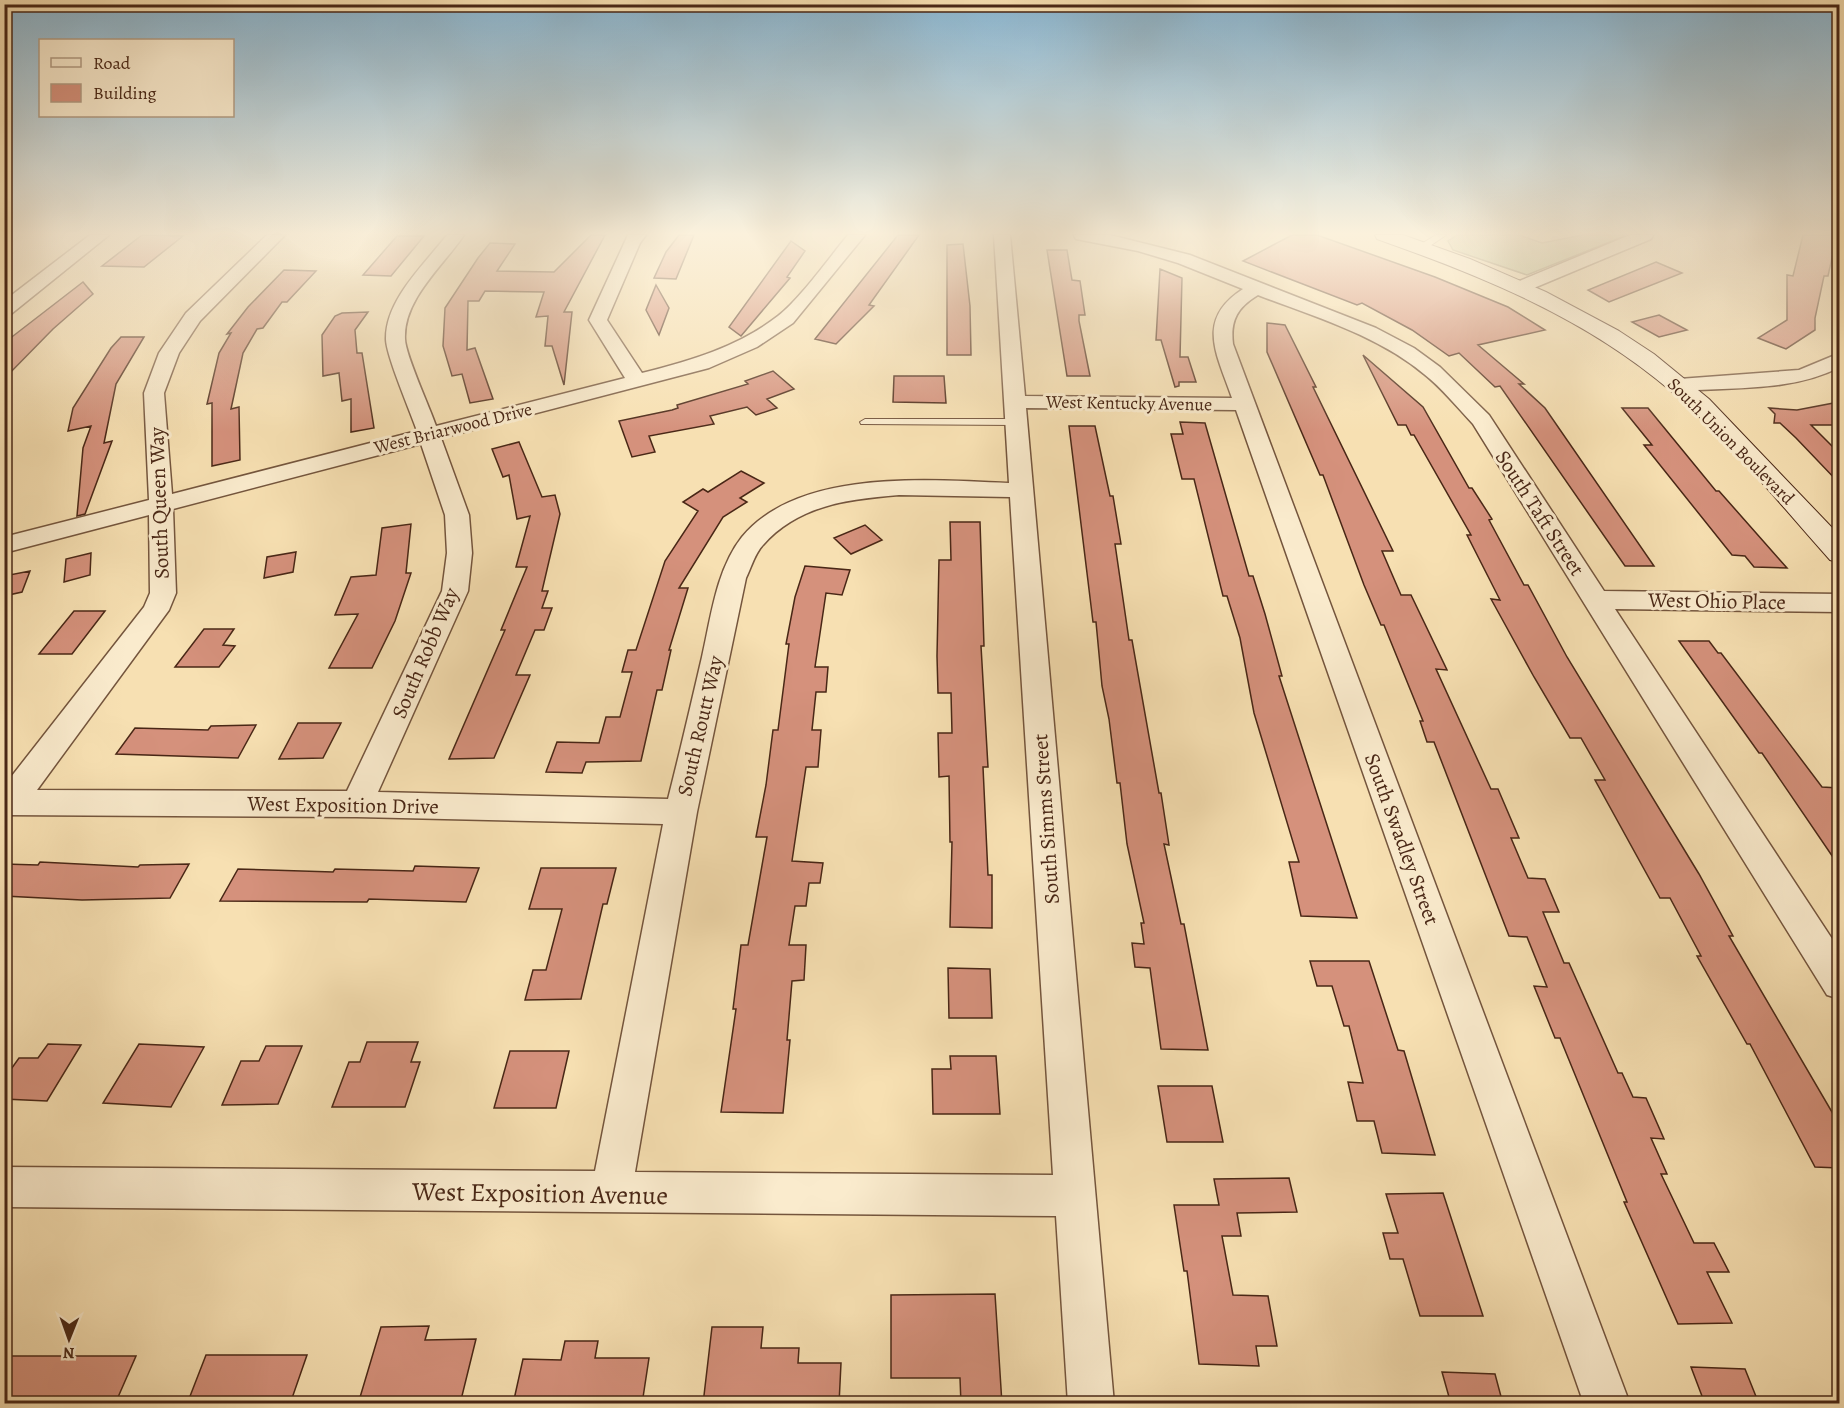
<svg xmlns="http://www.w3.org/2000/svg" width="1844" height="1408" font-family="Alegreya,serif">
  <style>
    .green { fill: #b9c38e; stroke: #817552; stroke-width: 1.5 }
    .building { fill: #d5917c; stroke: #492716; stroke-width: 1.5 }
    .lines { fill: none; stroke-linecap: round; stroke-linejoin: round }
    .service-casing { stroke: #74553d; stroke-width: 2 }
    .minor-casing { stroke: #74553d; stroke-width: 3 }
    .secondary-casing { stroke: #492716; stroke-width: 2 }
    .service { fill: #faebcd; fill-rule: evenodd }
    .minor { fill: #faebcd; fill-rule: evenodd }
    .secondary { fill: #faebcd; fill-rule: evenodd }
    .labels { text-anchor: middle; stroke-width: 6; stroke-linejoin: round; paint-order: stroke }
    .far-street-label { font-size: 18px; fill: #492716; stroke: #faebcd }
    .street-label { font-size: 21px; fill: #492716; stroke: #faebcd }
    .near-street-label { font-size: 26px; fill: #492716; stroke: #faebcd }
  </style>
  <rect width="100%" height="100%" fill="#f7e0b2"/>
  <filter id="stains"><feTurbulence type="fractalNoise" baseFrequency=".00333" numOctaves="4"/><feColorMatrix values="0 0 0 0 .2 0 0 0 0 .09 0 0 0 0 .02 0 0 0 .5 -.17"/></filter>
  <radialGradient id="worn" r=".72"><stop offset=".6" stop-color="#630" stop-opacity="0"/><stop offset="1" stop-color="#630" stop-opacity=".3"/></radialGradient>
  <path class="green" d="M1457 235H1519L1542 243 1583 235H1627L1527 275 1453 250 1448 241Z"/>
  <path class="building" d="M142 235 183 236 144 267 102 266Z
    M591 235H605L564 312H572L564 385 552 346H545L548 316 536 317 544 292 485 291 479 301H468L467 350 475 348 493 399 470 403 462 374 452 376 443 346 445 308 478 258 490 243 515 244 497 271 554 272Z
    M679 235H694L676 279 654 278 666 252Z
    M898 235H919L869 305 874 306 836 344 815 339Z
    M1292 235H1317L1435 277 1508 307 1545 330 1478 345 1524 384H1519L1545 408 1654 566H1625L1500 386 1495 387 1459 353 1449 356 1412 330 1362 303 1357 305 1243 261Z
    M1803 235H1837L1828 276H1824L1815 318V330L1786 349 1758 338 1787 320V275L1793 276Z
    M397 236H424L391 276 363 275Z
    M791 241 805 251 787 277 790 278 741 336 729 327Z
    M963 244 970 306 971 355H947V245Z
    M1047 250H1067L1072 280 1080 281 1085 315H1079V321L1090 376H1067Z
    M1656 262 1682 273 1609 302 1588 290Z
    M1160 269 1182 278 1180 357H1188L1196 382H1179V386L1175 387 1161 340H1156Z
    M284 270 316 271 287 302H282L263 328 257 329 243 353 231 409 239 407 240 460 212 466V403L207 404 219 353 231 333 227 334 248 307Z
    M83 282 93 294 53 329 4 379V343Z
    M656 285 669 308 659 335 646 310Z
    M368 312 355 330 357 353H362L374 428 351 432V399L342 401 339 373 323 376 322 335 335 316 342 313Z
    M1659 315 1687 330 1659 337 1632 322Z
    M1267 323 1285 325 1316 387H1313L1393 551H1382L1401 595H1411L1447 670 1436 669 1491 789H1498L1519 838H1511L1528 878 1545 879 1559 912H1543L1564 963H1569L1618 1073H1622L1633 1097 1646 1098 1664 1139 1651 1138 1667 1174H1661L1694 1243H1714L1729 1272H1707L1732 1323 1678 1324 1624 1202H1627L1560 1038H1555L1534 986 1547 987 1527 937 1509 936 1434 742H1427L1420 721H1423L1384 625H1381L1364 585 1323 475H1320L1267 352Z
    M121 337H144L116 384 104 443 112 441 85 514 77 516 83 448 91 426 68 431 73 408 111 348Z
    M1363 355 1423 407 1469 488H1472L1492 519 1489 520 1524 585H1528L1567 657 1699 874 1733 936H1729L1839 1124V1168L1815 1167 1750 1044H1747L1697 956H1701L1670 898H1660L1595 780H1605L1581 738H1570L1534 677 1491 599 1500 600 1467 535H1471L1414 435H1411L1406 425H1398Z
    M773 371 794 389 767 399 777 408 756 415 747 407 710 416 714 424 649 436 655 452 632 457 619 421 672 410 678 408 677 405 748 384 745 381Z
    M894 376H944L946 403 893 402Z
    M1839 402V425H1811L1839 453V483L1796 438 1780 423H1774L1775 414 1769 408 1797 410Z
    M1622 408H1648L1716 491H1719L1787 568 1754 567 1745 556 1732 555 1644 445H1652Z
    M1180 422 1205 423 1249 576H1253L1265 614 1282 676H1279L1357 918 1301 916 1289 862H1299L1254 713 1240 638 1227 596H1223L1194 479H1182L1171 434H1183Z
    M1069 426H1095L1110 496H1113L1121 544H1115L1129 640H1132L1159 793H1161L1169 845 1164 844 1181 924H1184L1208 1050 1161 1049 1150 968 1135 967 1132 943 1144 944 1141 923H1144L1127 844 1120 783H1117L1109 719 1102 686 1096 622H1093Z
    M519 442 542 497 555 495 560 514 542 591H548L542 608H552L544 630H535L516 675H530L494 758 449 759 505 630H501L527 567H516L530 516 517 519 509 475 503 477 492 449Z
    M741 471 764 483 740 498 747 502 723 517 679 588H688L669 650H671L662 690H657L641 761 586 762 582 773 546 772 557 742 599 743 606 717H620L632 672H622L628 650H636L665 561 698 511 683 502 703 489 708 492Z
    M950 522H980L984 646H981L988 767H983L988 875H992V928L950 927 952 842H950L949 776 939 777 938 733H952L951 693H938L937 656 939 560H951Z
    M411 524 406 573H411L395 621 372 668H329L358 614 335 615 351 577 376 575 382 528Z
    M865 525 882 540 851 554 834 538Z
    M296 552 293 572 264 578 267 557Z
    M91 553 90 575 64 582 66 559Z
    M805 566 850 570 842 595 826 593 815 667H828L826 692H816L812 730H821L818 767H806L792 861 823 863 820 883H809L806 906H795L789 945H806L804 980 792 981 787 1040H790L783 1113 721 1112 736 1009H733L741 945H748L767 837H756L766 785 773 730H778L789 644H786L795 597Z
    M30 571 22 592 4 596V576Z
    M74 611H105L72 654H39Z
    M204 629H234L223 645 235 646 219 667H175Z
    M1679 641H1709L1718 653H1721L1822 787 1839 788V866L1762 753H1759Z
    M298 723H341L323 758 279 759Z
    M256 725 238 758 116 754 135 728 208 730 211 726Z
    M40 862 138 867 140 865 189 864 170 898 82 900 4 896V864L38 865Z
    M415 866 479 868 466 902 369 899 367 902 220 901 238 869 333 872 335 869 413 871Z
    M541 868H616L607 904H603L581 999 525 1000 533 970H546L562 909H529Z
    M1310 961H1369L1398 1050 1404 1051 1435 1155 1382 1153 1374 1121H1357L1348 1082 1363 1083 1349 1026H1344L1332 986H1317Z
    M948 968 990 969 992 1018H949Z
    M367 1042H418L411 1062H420L405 1107H332L349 1062H360Z
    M48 1044 81 1045 47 1101 4 1099V1079L19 1058H38Z
    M139 1044 204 1047 171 1107 103 1103Z
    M266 1046H302L278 1104 222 1105 241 1061H259Z
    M510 1051H569L556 1108H494Z
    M950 1056H996L1000 1114H933L932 1069H951Z
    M1158 1086H1212L1223 1142H1167Z
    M1289 1178 1297 1212 1237 1213 1241 1236H1222L1233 1295 1268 1296 1277 1346H1256L1259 1366 1199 1364 1187 1271H1184L1174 1205H1219L1214 1179Z
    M1443 1193 1483 1316H1420L1403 1259H1390L1383 1233H1398L1386 1194Z
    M995 1294 1002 1404H961L960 1378H891V1295Z
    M429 1326 425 1340 476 1339 460 1404H358L381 1327Z
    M712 1327H763L761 1348H799L798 1363H841L839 1404H703Z
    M565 1341H598L595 1358H649L642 1404H513L523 1359 561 1360Z
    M206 1355H307L290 1404H187Z
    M4 1356H136L115 1404H4Z
    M1691 1367 1745 1369 1759 1404H1705Z
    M1442 1372 1495 1374 1503 1404H1451Z"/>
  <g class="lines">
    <g class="service-casing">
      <path id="service" d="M1436 235H1446L1424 250H1418V246Z
        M865 419H1016L1021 422 1016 425 861 424 860 422Z"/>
    </g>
    <g class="minor-casing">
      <path id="minor" d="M90 235H109L11 314 4 315V301Z
        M267 235H285L200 321 179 353 164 393 172 494 417 431C411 413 385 353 386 338 386 299 425 264 447 235H464C444 265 403 299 405 339 405 354 430 408 436 426L625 378 589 320 628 235H646L640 243 607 320 642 373C690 361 738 347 778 316 800 299 829 258 848 235H865L793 323 757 347 709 368 441 438 469 515 472 553 468 591 378 792 668 799C680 752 691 704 702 657 711 618 716 570 742 537 799 468 929 480 1009 483L994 235H1010L1025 396 1232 398C1217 354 1195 320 1243 289L1178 263 1138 251 1076 239 1074 235H1110L1190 255 1376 328 1414 348 1440 367 1489 415 1604 591 1840 594V612L1615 609 1840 951V999L1827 995 1473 424C1457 407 1442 388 1424 374 1377 335 1315 317 1258 295 1238 307 1230 320 1233 344L1630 1404H1584L1236 410 1026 408 1114 1404H1068L1056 1216 4 1207V1167L595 1171 663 824 357 817 4 815V786L144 607 150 593 149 515 4 553V537L149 500 144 393 159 353 186 313ZM421 444 445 515 447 553 442 591 347 791 37 790 169 610 176 593 173 509ZM899 495 1010 497 1053 1175 635 1172 697 812 746 578C751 568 755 553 763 545 798 505 849 499 899 495Z
        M1630 235H1653L1651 239 1529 290H1517L1514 286 1517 282Z
        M1840 353V367C1792 392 1731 387 1679 391L1672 389 1669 385 1672 381 1679 379 1799 370Z"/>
    </g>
    <g class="secondary-casing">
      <path id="secondary" d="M1375 235H1403L1470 259 1546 292 1619 331 1654 354 1709 399 1840 536V563L1830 560C1779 503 1730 441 1671 391 1586 318 1482 276 1377 239Z"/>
    </g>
    <use href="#service" class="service"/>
    <use href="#minor" class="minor"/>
    <use href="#secondary" class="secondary"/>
  </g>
  <linearGradient id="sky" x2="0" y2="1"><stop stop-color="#8ab7d3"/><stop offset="0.54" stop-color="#fbf1dc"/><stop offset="1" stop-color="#fbf1dc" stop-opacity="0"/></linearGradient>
  <rect width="1844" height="432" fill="url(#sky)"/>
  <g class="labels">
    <g class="far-street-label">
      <text transform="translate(1129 403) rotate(1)" y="6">West Kentucky Avenue</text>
      <text transform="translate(453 428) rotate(-14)" y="6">West Briarwood Drive</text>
      <text transform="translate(1731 441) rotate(45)" y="6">South Union Boulevard</text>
    </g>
    <g class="street-label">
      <text transform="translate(159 503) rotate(-92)" y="7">South Queen Way</text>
      <text transform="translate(1540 513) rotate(57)" y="7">South Taft Street</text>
      <text transform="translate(1717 601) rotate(1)" y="7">West Ohio Place</text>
      <text transform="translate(425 653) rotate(-67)" y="7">South Robb Way</text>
      <text transform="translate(700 726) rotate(-77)" y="7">South Routt Way</text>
      <text transform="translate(343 805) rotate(1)" y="7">West Exposition Drive</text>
      <text transform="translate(1046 819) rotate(-94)" y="7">South Simms Street</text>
      <text transform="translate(1402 839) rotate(70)" y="7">South Swadley Street</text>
    </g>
    <g class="near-street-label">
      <text transform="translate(540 1193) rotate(1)" y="9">West Exposition Avenue</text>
    </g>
  </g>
  <rect width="1844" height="1408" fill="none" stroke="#f7e0b2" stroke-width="24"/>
  <rect x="6" y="6" width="1832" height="1396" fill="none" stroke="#492716" stroke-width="3"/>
  <rect x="12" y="12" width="1820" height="1384" fill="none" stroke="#492716" stroke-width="1.5"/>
  <rect x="39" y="39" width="195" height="78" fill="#faebcd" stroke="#b39d84" stroke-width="1.5"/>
  <rect x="51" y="58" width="30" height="9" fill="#faebcd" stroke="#b39d84" stroke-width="1.5"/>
  <text x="93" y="69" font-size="18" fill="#492716">Road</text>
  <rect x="51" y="84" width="30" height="18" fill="#d5917c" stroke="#b39d84" stroke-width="1.5"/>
  <text x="93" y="99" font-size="18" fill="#492716">Building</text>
  <g transform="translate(69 1339) rotate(181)" stroke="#faebcd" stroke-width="4.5" paint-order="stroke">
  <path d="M0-4.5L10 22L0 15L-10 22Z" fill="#492716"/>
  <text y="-9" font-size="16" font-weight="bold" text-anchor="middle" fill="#492716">N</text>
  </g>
  <rect width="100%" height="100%" filter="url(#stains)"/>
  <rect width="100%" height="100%" fill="url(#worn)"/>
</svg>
